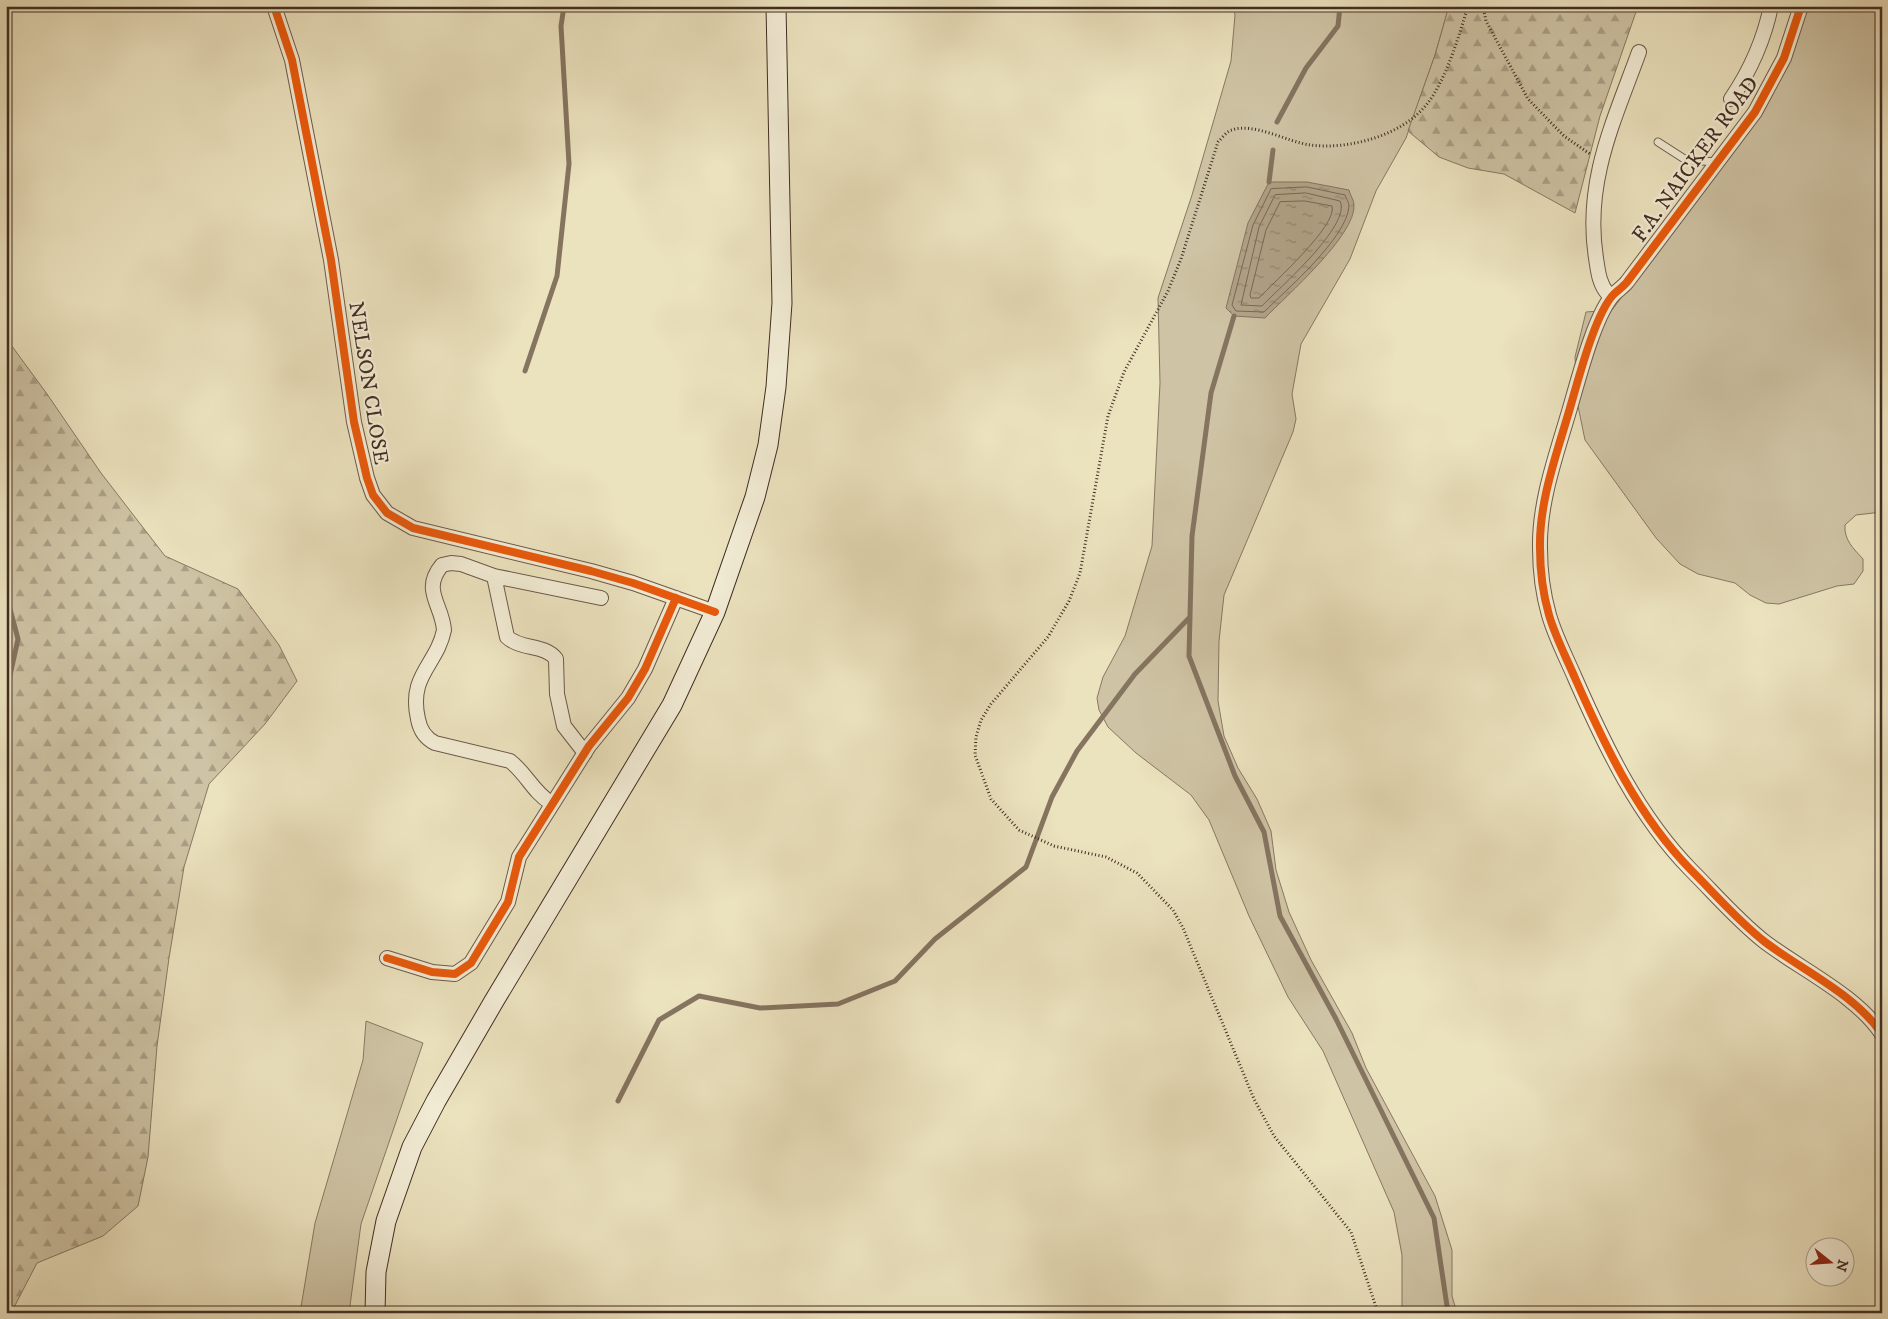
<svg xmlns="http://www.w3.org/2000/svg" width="1888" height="1319" font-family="'IM FELL DW Pica',serif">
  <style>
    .grass { fill: #cec3a4; stroke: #887864 }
    .forest { fill: url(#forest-firs); stroke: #887864 }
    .water { fill: url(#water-ripples); stroke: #857460 }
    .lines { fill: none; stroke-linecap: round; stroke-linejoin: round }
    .shore { stroke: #7a6856; stroke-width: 1 }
    .stream { stroke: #857460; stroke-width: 5 }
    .lane-casing { stroke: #6c5a4a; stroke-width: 9 }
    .street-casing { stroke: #6c5a4a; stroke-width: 16 }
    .secondary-casing { stroke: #422d23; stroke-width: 21 }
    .path { stroke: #422d23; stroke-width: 3; stroke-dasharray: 1 2.5; stroke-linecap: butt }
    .lane { stroke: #f2ecd5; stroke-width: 7 }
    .street { stroke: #f2ecd5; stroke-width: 14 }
    .secondary { stroke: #f2ecd5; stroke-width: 19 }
    .cycleway-casing { stroke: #f2ecd5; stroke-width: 11 }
    .cycleway { stroke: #e8590c; stroke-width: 8 }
    .labels { text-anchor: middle; stroke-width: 4.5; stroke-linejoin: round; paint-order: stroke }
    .street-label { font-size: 21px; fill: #422d23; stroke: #f2ecd5 }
  </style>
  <defs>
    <pattern id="forest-firs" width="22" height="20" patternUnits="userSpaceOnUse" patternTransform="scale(1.25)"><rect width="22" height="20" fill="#cec3a4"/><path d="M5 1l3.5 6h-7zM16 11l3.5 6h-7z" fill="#a99f85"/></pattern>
    <pattern id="water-ripples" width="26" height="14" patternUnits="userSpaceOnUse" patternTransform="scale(1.25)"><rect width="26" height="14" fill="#b2a489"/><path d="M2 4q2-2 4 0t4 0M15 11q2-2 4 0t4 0" fill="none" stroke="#928670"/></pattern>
  </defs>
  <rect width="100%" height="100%" fill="#ebe2be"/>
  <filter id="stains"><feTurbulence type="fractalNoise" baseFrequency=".004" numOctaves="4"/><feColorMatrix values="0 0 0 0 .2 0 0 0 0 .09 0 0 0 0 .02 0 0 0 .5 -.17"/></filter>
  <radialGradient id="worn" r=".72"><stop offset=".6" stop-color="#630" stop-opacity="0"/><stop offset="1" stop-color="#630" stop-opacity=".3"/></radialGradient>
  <path class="grass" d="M1233 6H1449L1435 55 1406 138 1376 191 1350 259 1301 344 1292 394 1296 419 1293 432 1224 595 1219 641 1218 701 1224 736 1238 768 1257 799 1271 831 1276 870 1289 912 1311 960 1352 1033 1366 1068 1435 1196 1452 1250V1296L1457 1313H1402V1255L1394 1212 1323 1051 1288 997 1249 916 1209 820 1191 795 1136 753 1108 727 1099 710 1097 698 1103 677 1125 636 1152 546 1160 383 1158 298 1192 195 1231 61 1235 15Z
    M1806 6H1882V512L1856 515 1845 525C1844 540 1853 548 1863 559V571L1854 584 1837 586 1779 604 1766 603 1750 595 1735 583 1698 574 1680 564 1656 538 1585 440 1578 406 1575 357 1586 312 1612 310 1758 118Z
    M366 1021 423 1043 361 1224 349 1313H300L315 1223 363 1060Z"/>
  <path class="forest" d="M1449 6H1638L1600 116 1575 213 1504 174 1468 168 1439 157 1408 131 1435 55Z
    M6 338 47 394 101 473 165 556 238 589 279 645 297 681 265 724 209 784 184 867 169 958 157 1046 148 1157 138 1206 103 1236 37 1263 11 1313H6Z"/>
  <path class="water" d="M1269 182H1307L1349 190C1350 195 1354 200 1354 205 1356 235 1286 296 1265 318L1234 316 1226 308 1248 223Z"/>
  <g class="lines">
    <path class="shore" d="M1307 187 1345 195C1346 198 1349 203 1349 206 1347 238 1286 290 1264 312L1236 311 1232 305 1253 225 1271 189Z
      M1306 193 1340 201C1352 225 1278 289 1262 306L1241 305 1259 227 1275 195Z
      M1305 201 1332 206C1338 225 1273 283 1259 298H1251L1250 295 1266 230 1280 202Z"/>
    <path class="stream" d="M1277 122 1306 68 1338 26 1340 6
      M1269 182 1273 150
      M1234 316 1211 393 1192 536 1189 656 1235 776 1264 832 1280 916 1336 1019 1434 1218 1448 1313
      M525 371 557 276 569 164 561 26 564 6
      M6 594 18 639 6 694
      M6 855V866
      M618 1101 659 1020 699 996 760 1008 838 1004 895 981 935 939 1026 867 1052 797 1077 751 1135 674 1190 617"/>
    <g class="lane-casing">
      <path id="lane" d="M1658 142 1686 160 1718 162"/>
    </g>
    <g class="street-casing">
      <path id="street" d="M274 6 292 60 331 260 354 422 367 478 373 495 387 513 413 528 591 571 633 583 715 612
        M1801 6 1784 58 1755 112 1627 282C1623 287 1618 290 1614 294 1595 313 1578 381 1570 408 1557 453 1539 501 1540 548 1540 570 1543 594 1549 615 1555 636 1566 657 1575 678 1605 746 1638 816 1691 870 1715 894 1738 921 1765 942 1802 970 1856 995 1882 1034
        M1731 99C1750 71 1764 40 1771 6
        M1613 295 1608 294C1599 284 1598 271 1596 258 1584 182 1614 121 1639 52
        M494 576 507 637C521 650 545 644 556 659L557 694 564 726 585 753
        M551 803C532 791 527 774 510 761L435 743C425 738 420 730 418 719 408 675 437 665 444 630 442 604 421 590 442 565L451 563 461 564 494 576 601 598
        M387 958 432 972 455 974 471 963 508 902 519 857 589 746 628 698 645 669 676 598"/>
    </g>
    <g class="secondary-casing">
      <path id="secondary" d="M375 1313 376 1272 386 1221 412 1147 436 1101 494 1001 672 705 715 612 755 497 768 445 776 387 782 303 776 6"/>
    </g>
    <path class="path" d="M1483 6 1486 21 1528 99 1564 136 1590 154
      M1378 1313 1351 1232 1274 1136 1254 1099 1183 928 1173 910 1137 873 1106 857 1054 846 1019 830 991 799 975 755 976 737 981 720 991 704 1048 637 1069 601 1080 573 1108 416 1124 372 1168 291 1181 259 1218 142C1222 138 1227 131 1232 130 1253 122 1288 142 1310 145 1348 150 1402 136 1427 104 1446 80 1459 36 1468 6"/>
    <use href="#lane" class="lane"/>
    <use href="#street" class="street"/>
    <use href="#secondary" class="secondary"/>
    <g class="cycleway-casing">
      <path id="cycleway" d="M274 6 292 60 331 260 354 422 367 478 373 495 387 513 413 528 591 571 633 583 715 612
        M1801 6 1784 58 1755 112 1627 282C1623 287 1618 290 1614 294 1595 313 1578 381 1570 408 1557 453 1539 501 1540 548 1540 570 1543 594 1549 615 1555 636 1566 657 1575 678 1605 746 1638 816 1691 870 1715 894 1738 921 1765 942 1802 970 1856 995 1882 1034
        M387 958 432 972 455 974 471 963 508 902 519 857 589 746 628 698 645 669 676 598"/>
    </g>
    <use href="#cycleway" class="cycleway"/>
  </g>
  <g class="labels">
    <g class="street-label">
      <text transform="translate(1695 159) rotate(-54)" y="7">F.A. NAICKER ROAD</text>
      <text transform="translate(369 383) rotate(81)" y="7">NELSON CLOSE</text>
    </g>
  </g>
  <rect width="1888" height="1319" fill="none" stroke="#ebe2be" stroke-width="25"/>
  <rect x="8" y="8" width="1873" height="1304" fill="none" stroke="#422d23" stroke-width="2.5"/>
  <rect x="12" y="12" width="1863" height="1294" fill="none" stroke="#422d23"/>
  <g transform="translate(1830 1262) rotate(107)"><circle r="24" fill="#f2ecd5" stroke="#aca08e"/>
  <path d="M0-4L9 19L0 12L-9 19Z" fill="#8f2418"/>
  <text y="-8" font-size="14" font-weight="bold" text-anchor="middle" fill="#422d23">N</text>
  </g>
  <rect width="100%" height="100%" filter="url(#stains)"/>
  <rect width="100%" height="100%" fill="url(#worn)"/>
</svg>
